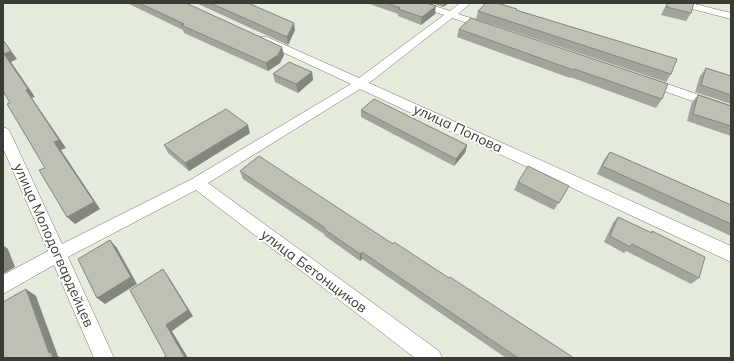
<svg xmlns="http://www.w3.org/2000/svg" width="734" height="361" font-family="Mulish,sans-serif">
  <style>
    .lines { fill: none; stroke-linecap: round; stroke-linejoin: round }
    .minor-casing { stroke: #73786b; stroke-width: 1 }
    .minor { fill: #fff; fill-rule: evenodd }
    .wall { fill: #a2a69a }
    .shaded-wall { fill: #84877d }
    .building { fill: #bcc1b3; stroke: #84877d }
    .labels { text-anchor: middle; stroke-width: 3.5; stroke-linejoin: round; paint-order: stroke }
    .street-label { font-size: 14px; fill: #393b35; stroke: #fff }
  </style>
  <rect width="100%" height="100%" fill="#e4eadc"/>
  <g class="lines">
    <g class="minor-casing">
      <path id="minor" d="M412 3H426L450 11 460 3H471L458 14 492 25 493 27 488 30 452 18 369 83 731 246V262L360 89 208 183 439 351 442 358H415L196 190 68 257 114 358H94L54 265 3 294V275L48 251 3 148V127L8 129 10 132 62 244 192 179 351 84 259 41 258 39 259 37H267L359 78 444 15 414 5Z
        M675 3H691L731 13V19L677 5Z
        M647 77 731 106V114L643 84 641 81 643 78Z"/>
    </g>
    <use href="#minor" class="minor"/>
  </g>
  <path class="wall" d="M127 3H186L284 55 280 63 268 71 184 33 183 30Z
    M196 3H248L295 30 288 45Z
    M367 3H426L435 14 421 25 398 16V14Z
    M431 3H449L443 7Z
    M667 3H694L691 13 686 21 661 15Z
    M516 10 671 74 666 82 476 19 478 11Z
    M459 29 662 99 656 108 570 77V78L457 37Z
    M706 68 731 76V104L695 92 700 76Z
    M312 72 313 80 298 93 275 82 273 74Z
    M698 95 731 106V136L687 121 692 102Z
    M361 110 467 145 465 153 454 166 361 117Z
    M250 133 189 171 168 153 164 145Z
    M610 152 731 205V236L597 174 604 160Z
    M240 171 393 244 574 358H506L362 259 360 261 325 236 324 234 243 179Z
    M518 182 569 186 554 210 514 190Z
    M618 217 651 233 652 231 699 278 691 284 626 251 624 253 604 242 613 223Z"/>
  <path class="shaded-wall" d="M444 3H449L443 7Z
    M436 6 435 14 421 25 422 17Z
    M294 23 295 30 288 45 287 37Z
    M3 40 17 59 11 62 35 97 32 98 66 148 61 150 100 209 75 224 67 217 54 142 26 90 4 54Z
    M282 47 284 55 280 63 268 71 266 63Z
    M312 72 313 80 298 93 296 84Z
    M248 125 250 133 189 171 185 163Z
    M467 145 465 153 454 166 456 159Z
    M110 240 117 248 137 284 105 304 97 298Z
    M3 245 8 249 15 267 3 274Z
    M362 252V259L360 261V254Z
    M163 269 168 276 193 316 172 331 188 358H185L166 325Z
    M26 289 36 296 58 356 61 358H53L49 353Z"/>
  <path class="building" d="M139 3H186L282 47 278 55 266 63 181 25 184 24Z
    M210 3H248L294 23 287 37Z
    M387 3H426L436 6 422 17 398 9 400 8Z
    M486 3H497L517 9 516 10 677 59 671 74 478 11Z
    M668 3H694L691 13 666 7Z
    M471 18 668 84 662 99 574 69 573 70 459 29Z
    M3 40 11 51 4 54 28 89 26 90 59 140 54 142 94 202 67 217 39 170 45 168 7 104 10 103 3 91Z
    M289 62 312 72 296 84 273 74Z
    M706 68 731 76V95L701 85Z
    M698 95 731 106V126L693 114Z
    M374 99 467 145 456 159 361 110Z
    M226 109 248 125 185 163 164 145Z
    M610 152 731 205V224L602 166Z
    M259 156 393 244 394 242 449 278 450 277 574 358H518L362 252 360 254 324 229 325 228 240 171Z
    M528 166 569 186 559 203 518 182Z
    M618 217 652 233V231L705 257 699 278 632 244 630 247 610 236Z
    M110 240 131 277 97 298 78 259Z
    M3 254 5 260 3 261Z
    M163 269 188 310 166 325 185 358H163L166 356 130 290Z
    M26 289 49 353 51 352 53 358H3V302Z"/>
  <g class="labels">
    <g class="street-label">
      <text transform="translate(458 128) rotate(25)" y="5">улица Попова</text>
      <text transform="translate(54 245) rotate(66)" y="5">улица Молодогвардейцев</text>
      <text transform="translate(314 271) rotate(37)" y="5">улица Бетонщиков</text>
    </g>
  </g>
  <rect width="734" height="361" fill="none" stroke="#393b35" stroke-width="8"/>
</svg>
